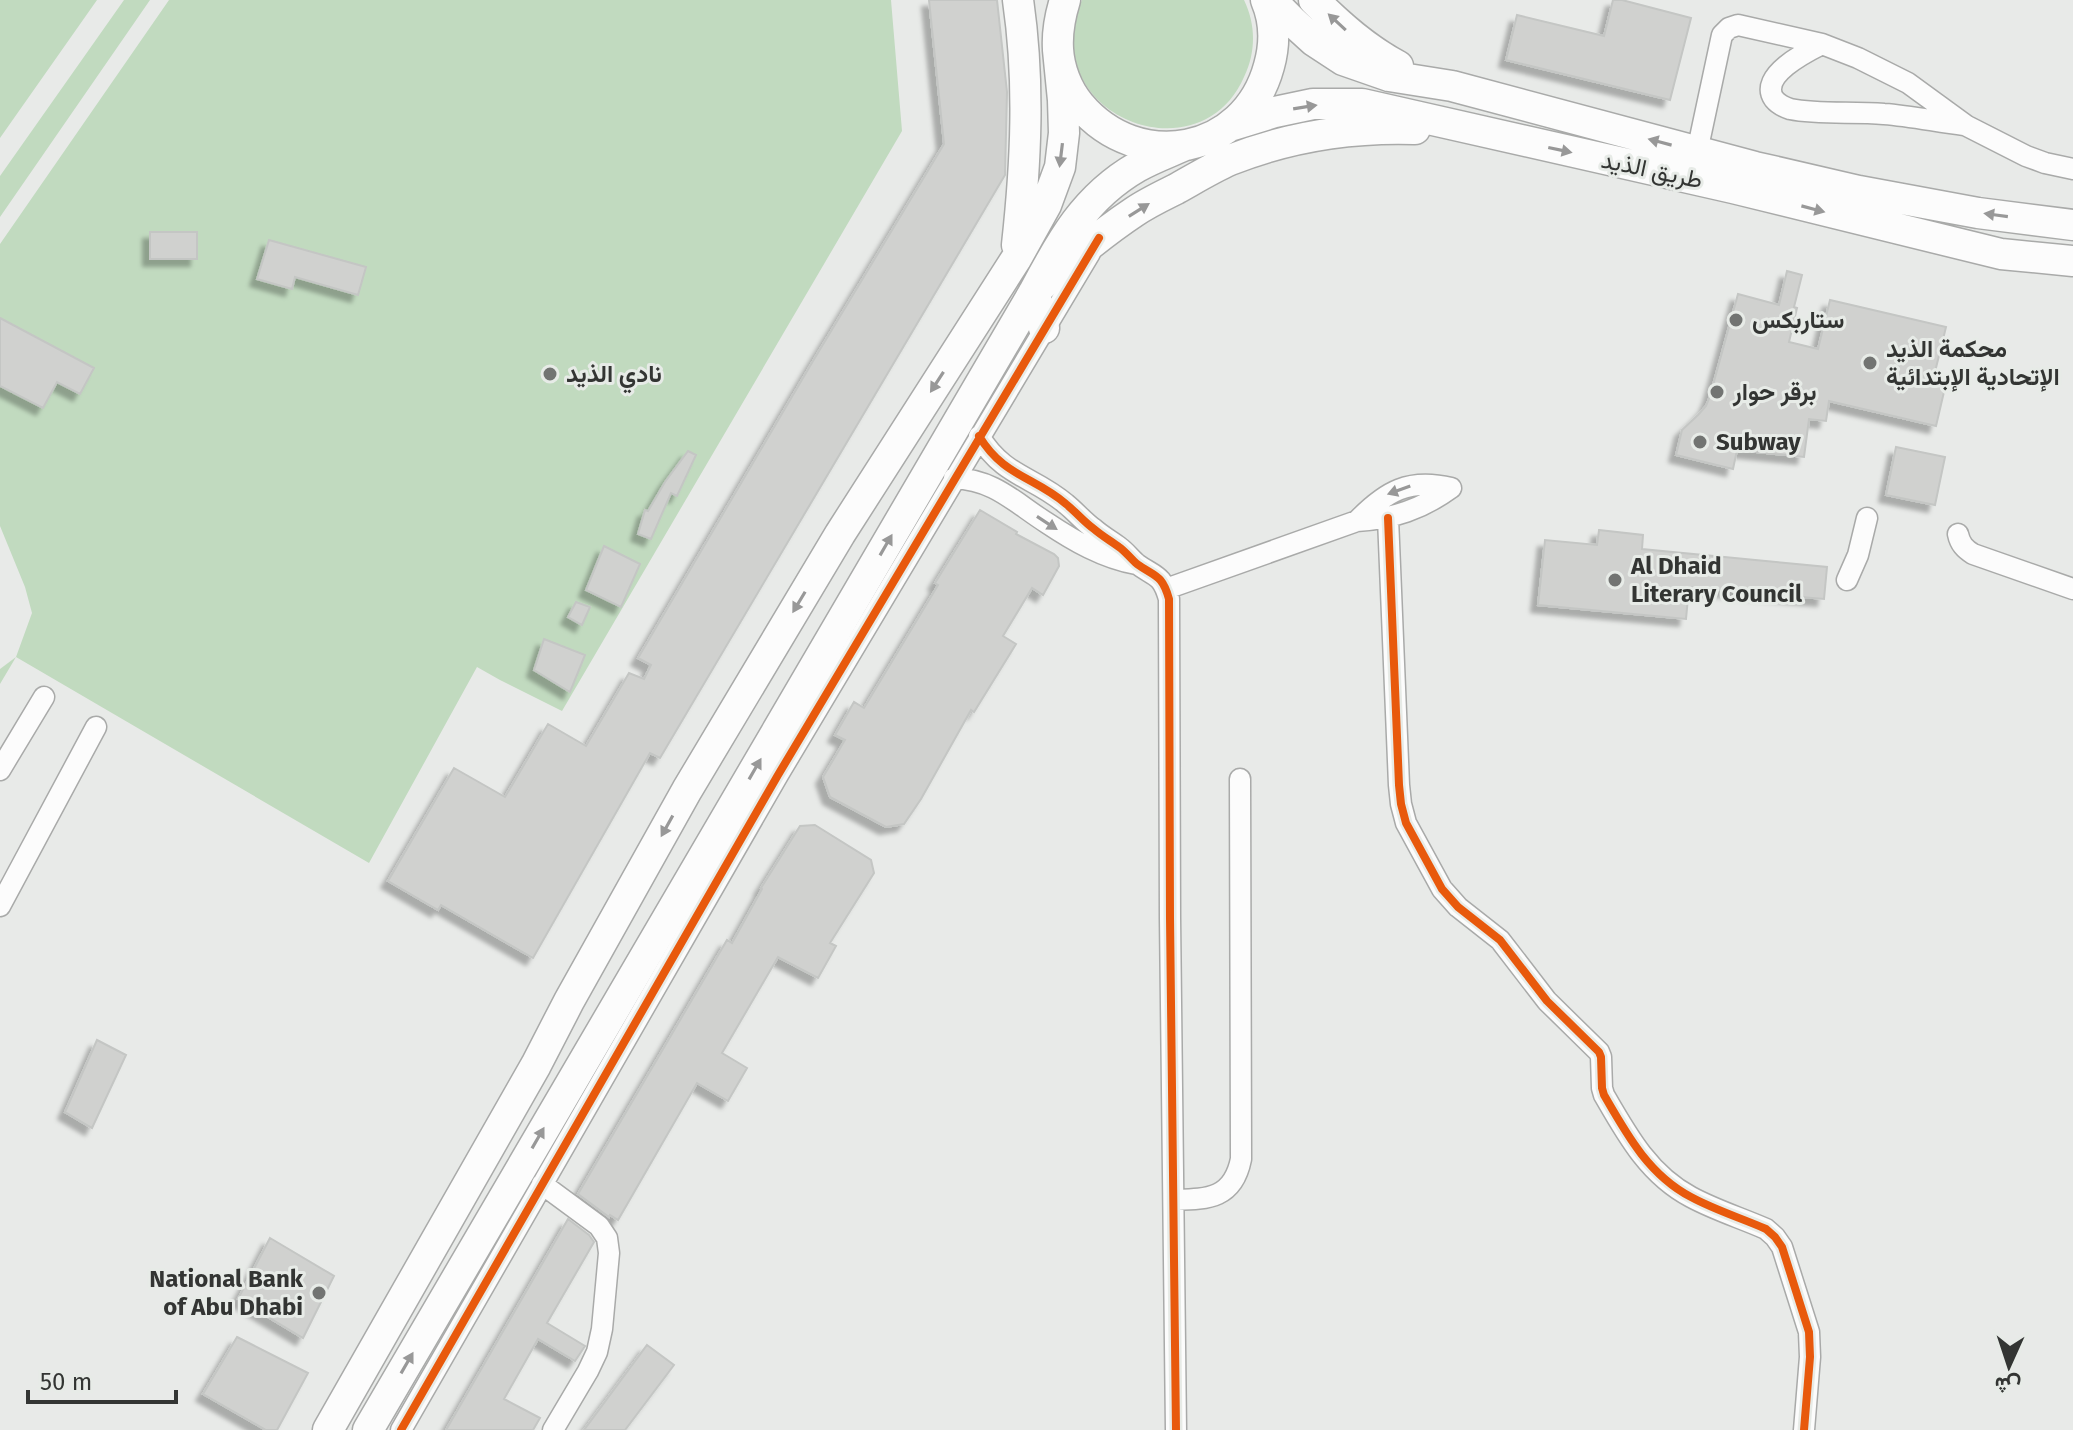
<svg xmlns="http://www.w3.org/2000/svg" width="2073" height="1430" font-family="'Fira Sans',Vazirmatn,sans-serif">
  <style>
    .green { fill: #c1dabf }
    .building { fill: #d0d1cf; stroke: #c4c6c4; stroke-width: 2; filter: url(#shadow) }
    .lines { fill: none; stroke-linecap: round; stroke-linejoin: round }
    .minor-casing { stroke: #a9aaa9; stroke-width: 23 }
    .highway-casing { stroke: #a9aaa9; stroke-width: 33 }
    .minor { stroke: #fcfcfc; stroke-width: 20 }
    .highway { stroke: #fcfcfc; stroke-width: 30 }
    .cycleway-casing { stroke: #e7ebe7; stroke-width: 13 }
    .cycleway { stroke: #e8590c; stroke-width: 8 }
    .oneway { fill: #989898 }
    .poi-dot { fill: #727472; stroke: #e7ebe7; stroke-width: 3 }
    .labels { text-anchor: middle; stroke-width: 6; stroke-linejoin: round; paint-order: stroke }
    .street-label { font-size: 24px; fill: #333533; stroke: #e7ebe7 }
    .poi-label { font-size: 24px; font-weight: bold; fill: #333533; stroke: #e7ebe7; text-anchor: start }
  </style>
  <defs>
    <filter id="shadow"><feDropShadow dx="-7" dy="7" stdDeviation="2" flood-color="#0004"/></filter>
  </defs>
  <rect width="100%" height="100%" fill="#e8eae8"/>
  <path class="green" d="M0 0H97L0 138Z
    M124 0H150L0 217V176Z
    M169 0H891L902 131 562 711 500 680 477 667 369 863 16 657 0 684V669L16 657 32 613 25 587 0 526V244Z
    M1082 0H1244C1256 25 1256 52 1244 77 1199 180 1033 114 1082 0Z"/>
  <path class="building" d="M929 0H997L1007 92 1005 175 660 758 650 753 533 958 441 905 438 910 388 881 454 768 505 797 548 724 586 746 629 673 644 679 651 665 638 658 813 361 944 144Z
    M1613 0H1622L1691 18 1670 100 1506 60 1517 15 1604 36Z
    M150 232H197V259H150Z
    M269 240 366 267 358 295 295 277 292 289 257 279Z
    M1787 271 1802 275 1794 307 1797 308 1789 342 1818 349 1830 300 1946 327 1934 376 1947 379 1936 426 1829 401 1826 421 1809 419 1804 457 1737 450 1733 469 1676 455 1682 430 1698 415 1706 406 1710 396 1738 294 1779 305Z
    M0 318 94 368 80 394 57 382 43 408 0 386Z
    M1896 447 1945 457 1935 505 1886 495Z
    M688 451 696 455 677 496 671 493 651 539 638 534 645 510 648 511 665 482Z
    M980 510 1017 532 1016 534 1054 554 1058 558 1059 566 1043 595 1032 588 1003 636 1016 644 974 712 971 710 921 799 904 824 886 827 830 797 823 777 845 740 835 735 854 702 864 708 938 585 935 583Z
    M1599 530 1643 535 1642 549 1827 567 1824 599 1689 587 1686 619 1538 605 1545 540 1597 545Z
    M604 546 640 564 621 607 586 590Z
    M576 602 590 607 582 625 568 617Z
    M544 639 585 655 570 692 534 670Z
    M815 825 871 860 874 873 830 943 836 946 818 978 778 957 722 1053 747 1068 728 1101 697 1083 618 1220 610 1215 609 1217 578 1194 727 940 732 943 762 889 761 888 800 826Z
    M97 1040 126 1055 92 1128 65 1112Z
    M568 1219 589 1235 594 1242 547 1323 585 1346 575 1361 538 1339 504 1399 540 1418 533 1430H446Z
    M270 1238 334 1276 303 1338 238 1299Z
    M237 1337 308 1373 277 1430H266L203 1394Z
    M647 1345 674 1365 625 1430H584Z"/>
  <g class="lines">
    <g class="minor-casing">
      <path id="minor" d="M1822 44C1806 52 1758 76 1774 99 1778 104 1784 107 1790 109 1820 115 1853 111 1884 114 1911 116 1938 122 1964 125
        M1697 152 1722 35 1729 28 1738 25 1822 44 1858 58 1908 83 1967 126 2026 156 2045 163 2073 169
        M979 436C1004 477 1033 476 1066 504 1076 512 1084 522 1094 529 1102 536 1111 541 1119 547 1126 552 1131 559 1137 564 1155 577 1162 574 1169 599L1170 918 1176 1430
        M954 478C995 480 1014 502 1047 523 1074 541 1103 558 1136 564
        M1388 518 1399 785 1401 804 1406 823 1442 889 1458 907 1500 940 1547 1001 1599 1052 1601 1057 1602 1088 1604 1095C1627 1135 1649 1175 1691 1197 1715 1210 1741 1218 1766 1229L1775 1237 1782 1247 1809 1332 1810 1357 1804 1430
        M1357 521C1386 491 1409 478 1451 488
        M1958 534C1960 544 1965 549 1973 554L2073 589
        M1847 580 1858 555 1867 518
        M1166 589 1357 521C1393 519 1422 509 1451 488
        M0 770 44 697
        M0 906 96 727
        M542 1184 599 1226 607 1238 609 1253 602 1329 597 1352 588 1371 553 1430
        M1174 1200C1208 1199 1233 1199 1241 1159L1240 779
        M401 1430 778 775 1090 253"/>
    </g>
    <g class="highway-casing">
      <path id="highway" d="M1065 0C1060 16 1057 32 1058 49 1059 68 1067 90 1080 105 1138 174 1245 155 1269 66 1275 45 1275 21 1266 0
        M1271 0 1292 21 1314 41 1343 60 1389 76 1452 86 1755 167 1859 191 1978 213 2073 225
        M1314 0C1340 26 1366 49 1398 66
        M1230 126 1275 112 1313 104H1362L1733 188 2001 254 2073 261
        M1017 245C1026 163 1030 82 1018 0
        M1044 328 1034 292C1066 264 1098 236 1134 212 1147 203 1162 196 1176 189 1194 179 1212 168 1230 160 1288 137 1353 127 1415 129
        M328 1430 536 1065 569 1001 687 790 840 534 1016 259 1046 205 1060 167 1064 133 1063 100 1058 50
        M368 1430 1034 292C1061 241 1085 197 1137 167 1151 159 1167 153 1183 146"/>
    </g>
    <use href="#minor" class="minor"/>
    <use href="#highway" class="highway"/>
    <g class="cycleway-casing">
      <path id="cycleway" d="M979 436C1004 477 1033 476 1066 504 1076 512 1084 522 1094 529 1102 536 1111 541 1119 547 1126 552 1131 559 1137 564 1155 577 1162 574 1169 599L1170 918 1176 1430
        M1388 518 1399 785 1401 804 1406 823 1442 889 1458 907 1500 940 1547 1001 1599 1052 1601 1057 1602 1088 1604 1095C1627 1135 1649 1175 1691 1197 1715 1210 1741 1218 1766 1229L1775 1237 1782 1247 1809 1332 1810 1357 1804 1430
        M401 1430 778 775 1099 238"/>
    </g>
    <use href="#cycleway" class="cycleway"/>
  </g>
  <defs><path id="oneway-solid" d="M-6-.8H1V-3.2L6.5 0L1 3.2V.8H-6Z" transform="scale(2)"/></defs>
  <g class="oneway">
    <use href="#oneway-solid" transform="translate(1337 22) rotate(-137)"/>
    <use href="#oneway-solid" transform="translate(1305 107) rotate(-9)"/>
    <use href="#oneway-solid" transform="translate(1660 142) rotate(-165)"/>
    <use href="#oneway-solid" transform="translate(1560 150) rotate(12)"/>
    <use href="#oneway-solid" transform="translate(1061 155) rotate(97)"/>
    <use href="#oneway-solid" transform="translate(1813 209) rotate(15)"/>
    <use href="#oneway-solid" transform="translate(1139 210) rotate(-32)"/>
    <use href="#oneway-solid" transform="translate(1996 215) rotate(-172)"/>
    <use href="#oneway-solid" transform="translate(937 382) rotate(123)"/>
    <use href="#oneway-solid" transform="translate(1399 490) rotate(160)"/>
    <use href="#oneway-solid" transform="translate(1047 523) rotate(33)"/>
    <use href="#oneway-solid" transform="translate(886 545) rotate(-60)"/>
    <use href="#oneway-solid" transform="translate(799 602) rotate(121)"/>
    <use href="#oneway-solid" transform="translate(755 769) rotate(-60)"/>
    <use href="#oneway-solid" transform="translate(667 826) rotate(119)"/>
    <use href="#oneway-solid" transform="translate(538 1138) rotate(-60)"/>
    <use href="#oneway-solid" transform="translate(407 1363) rotate(-60)"/>
  </g>
  <g class="poi-dot">
    <circle cx="1736" cy="320" r="8"/>
    <circle cx="1870" cy="363" r="8"/>
    <circle cx="550" cy="374" r="8"/>
    <circle cx="1717" cy="392" r="8"/>
    <circle cx="1700" cy="442" r="8"/>
    <circle cx="1615" cy="580" r="8"/>
    <circle cx="319" cy="1293" r="8"/>
  </g>
  <g class="labels">
    <g class="street-label">
      <text transform="translate(1652 170) rotate(12)" y="8">طريق الذيد</text>
    </g>
    <g class="poi-label">
      <text x="1752" y="328">ستاربكس</text>
      <text x="1886" y="357">محكمة الذيد<tspan x="1886" dy="28">الإتحادية الإبتدائية</tspan></text>
      <text x="566" y="382">نادي الذيد</text>
      <text x="1733" y="400">برقر حوار</text>
      <text x="1716" y="450">Subway</text>
      <text x="1631" y="574">Al Dhaid<tspan x="1631" dy="28">Literary Council</tspan></text>
      <text x="303" y="1287" text-anchor="end">National Bank<tspan x="303" dy="28">of Abu Dhabi</tspan></text>
    </g>
  </g>
  <g transform="translate(2009 1366) rotate(183)" stroke="#e7ebe7" stroke-width="6" paint-order="stroke">
  <path d="M0-6L14 30L0 20L-14 30Z" fill="#333533"/>
  <text y="-12" font-size="22" font-weight="bold" text-anchor="middle" fill="#333533">ش</text>
  </g>
  <path d="M28 1390v12h148v-12" fill="none" stroke="#333533" stroke-width="4"/>
  <text x="40" y="1390" font-size="24" fill="#333533" stroke="#e7ebe7" stroke-width="6" paint-order="stroke">50 m</text>
</svg>
